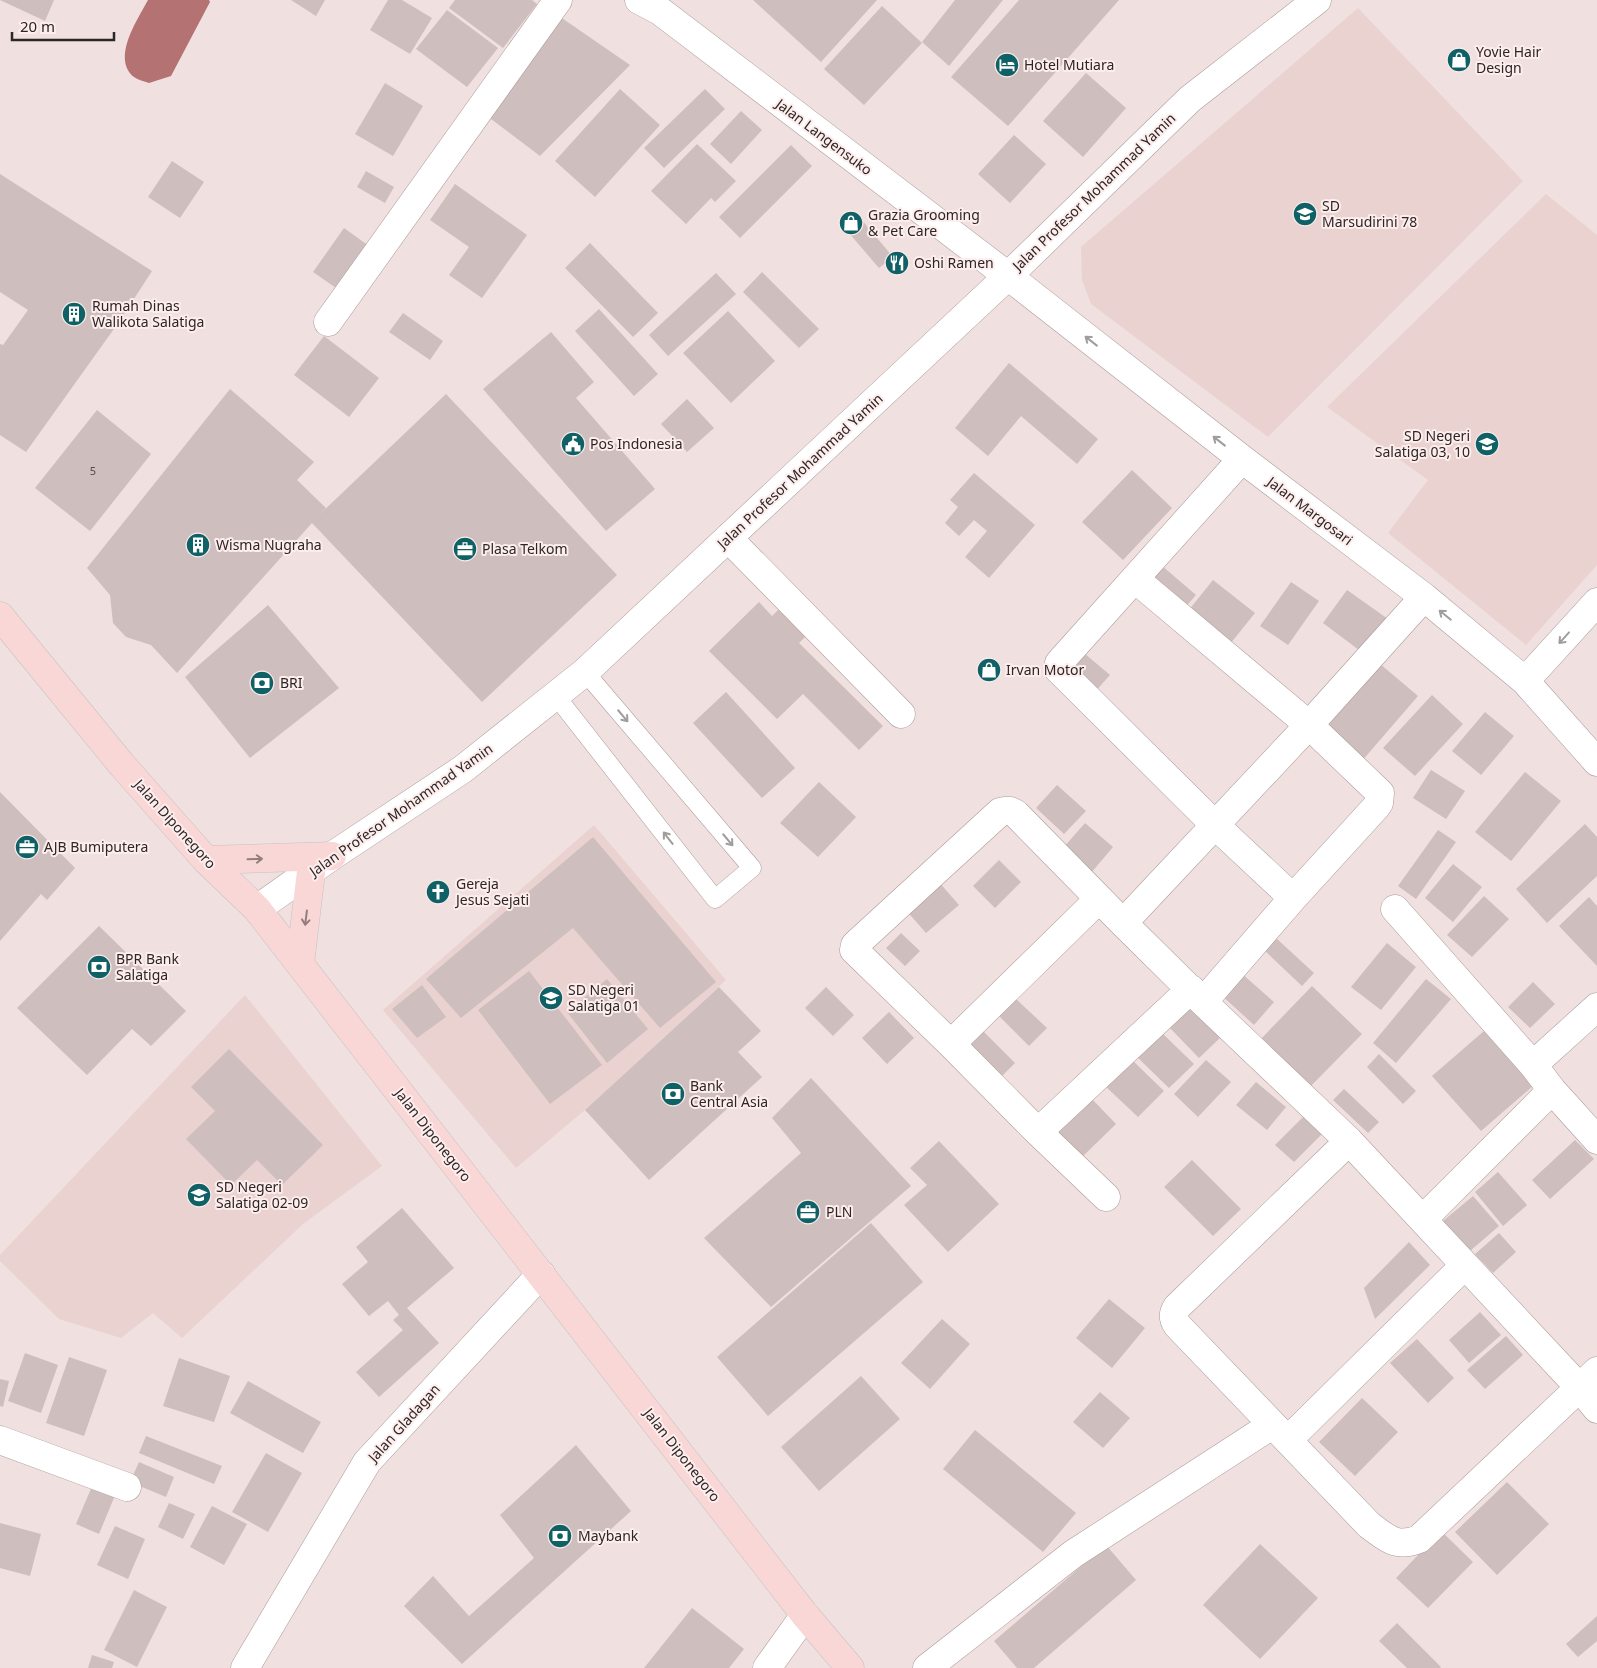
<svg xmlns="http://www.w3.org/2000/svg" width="1597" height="1668" font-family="'Noto Sans',sans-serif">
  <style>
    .built { fill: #ead2d1 }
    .water { fill: #b47372 }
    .building { fill: #cebebd }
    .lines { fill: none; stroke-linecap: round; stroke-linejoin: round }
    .service-casing { stroke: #ab9b9b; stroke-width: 19 }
    .minor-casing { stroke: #ab9b9b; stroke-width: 29 }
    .tertiary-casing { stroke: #ab9b9b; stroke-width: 29 }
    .secondary-casing { stroke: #ab9b9b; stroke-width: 29 }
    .primary-casing { stroke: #c4c2c2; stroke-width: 29 }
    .service { stroke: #fff; stroke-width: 18 }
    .minor { stroke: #fff; stroke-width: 28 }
    .tertiary { stroke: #fff; stroke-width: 28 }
    .secondary { stroke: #fff; stroke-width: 28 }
    .primary { stroke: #fad7d7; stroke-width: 28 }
    .oneway { stroke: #a09d9d }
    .oneway2 { stroke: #937e7e }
    .labels { text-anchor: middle; stroke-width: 4; stroke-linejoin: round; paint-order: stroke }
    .number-label { font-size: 11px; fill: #544c4c }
    .poi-label { font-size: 14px; fill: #2c2626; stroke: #fdedec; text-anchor: start }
    .street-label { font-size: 14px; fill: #2c2626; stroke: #fdedec }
  </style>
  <rect width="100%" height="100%" fill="#f0e0df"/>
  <path class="built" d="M1358 8 1523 181 1268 437 1091 304 1082 280 1081 247Z
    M1546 194 1597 235V565L1526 645 1388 533 1428 480 1327 407Z
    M594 825 726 980 585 1110 516 1168 383 1010Z
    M245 995 382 1166 303 1224 182 1338 153 1313 121 1338 59 1319 0 1261V1255Z"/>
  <path class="water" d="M148 0H209L210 2 171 76 149 83C144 81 138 80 134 77 111 58 138 19 148 0Z"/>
  <path class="building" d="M0 0H54L45 21Z
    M291 0H325L316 16Z
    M388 0H402L432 18 410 54 370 30Z
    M455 0H532L537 4 503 48 449 8Z
    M753 0H877L821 62Z
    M955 0H1003L949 66 922 42Z
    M1019 0H1119L1008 126 951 77Z
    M882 6 922 43 864 105 824 69Z
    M447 10 498 48 467 87 416 49Z
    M556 14 630 65 540 156 487 116Z
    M1086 73 1126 108 1083 157 1043 121Z
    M385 83 423 106 393 156 355 134Z
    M620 89 660 125 595 197 555 161Z
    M705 89 725 109 664 168 644 148Z
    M741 111 762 130 731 164 710 144Z
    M1014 135 1046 164 1010 203 978 174Z
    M697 144 736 181 715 202 711 198 686 224 651 191Z
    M791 145 812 166 740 238 719 217Z
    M172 161 204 182 180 218 148 197Z
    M366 171 394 187 385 203 357 187Z
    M0 174 152 271 121 319 26 452 0 435V344L3 345 28 310 0 292Z
    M455 184 527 235 482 298 449 275 469 247 430 220Z
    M856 213 893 257 879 268 842 225Z
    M344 228 369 246 339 290 313 272Z
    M590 243 658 313 633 337 565 268Z
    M762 272 819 329 799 348 743 292Z
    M716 273 736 294 668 356 649 335Z
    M599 309 658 374 634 396 575 331Z
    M728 311 775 361 731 403 683 353Z
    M403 313 443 341 430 360 389 332Z
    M551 332 594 382 576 398 655 489 606 531 483 389Z
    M324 336 379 378 349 417 294 375Z
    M1009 363 1098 439 1077 464 1021 416 988 456 955 428Z
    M230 389 314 462 297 480 326 508 317 517 446 394 617 575 482 702 312 523 177 673 151 645 126 637 113 623 110 595 87 568Z
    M687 399 714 428 687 452 661 424Z
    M97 410 151 454 90 531 35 488Z
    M1132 470 1172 508 1123 560 1082 522Z
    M974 473 1035 525 989 578 965 557 987 531 974 520 959 536 945 523 958 507 950 500Z
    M1161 565 1196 595 1183 610 1148 581Z
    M1213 580 1255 613 1226 649 1184 616Z
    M1291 582 1319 601 1288 645 1260 626Z
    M1347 590 1388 619 1363 653 1323 623Z
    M759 602 772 616 784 604 811 631 799 643 883 726 859 750 803 694 777 719 709 651Z
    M268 605 339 688 250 758 185 677Z
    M1084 653 1110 675 1093 694 1068 672Z
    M1373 658 1418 696 1361 762 1316 724Z
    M726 692 795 768 762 798 693 723Z
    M1432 695 1463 724 1415 776 1383 748Z
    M1485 712 1514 736 1481 775 1452 751Z
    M1431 770 1465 791 1446 819 1413 798Z
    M1525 772 1561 801 1511 861 1475 832Z
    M819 782 856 817 818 857 780 823Z
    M1057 785 1086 811 1064 834 1036 808Z
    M0 792 75 868 47 900 41 894 0 941Z
    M1085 823 1113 847 1091 873 1063 848Z
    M1585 824 1597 837V876L1547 923 1516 889Z
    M1438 830 1456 842 1416 899 1398 886Z
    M593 837 716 982 660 1028 573 928 461 1018 426 979Z
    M999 860 1021 882 995 908 973 886Z
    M1453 864 1482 887 1453 922 1425 898Z
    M938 881 959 905 926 933 905 909Z
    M1484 896 1509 919 1472 957 1447 935Z
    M1589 897 1597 906V966L1559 926Z
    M99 926 186 1011 151 1046 132 1029 87 1075 17 1008Z
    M901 933 920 951 905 966 886 948Z
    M1276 938 1314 973 1302 986 1264 950Z
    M1387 943 1416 967 1381 1010 1351 987Z
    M529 971 602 1065 550 1104 478 1010Z
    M1240 972 1274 1002 1254 1025 1220 994Z
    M607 979 648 1029 607 1063 567 1012Z
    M1426 979 1451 999 1396 1063 1373 1043Z
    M1533 982 1555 1004 1530 1028 1508 1007Z
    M422 985 446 1017 417 1038 392 1009Z
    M1312 986 1362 1034 1308 1089 1259 1041Z
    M719 987 761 1031 738 1052 762 1077 649 1180 585 1110Z
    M826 987 854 1015 833 1036 805 1008Z
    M1015 998 1047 1028 1029 1046 998 1015Z
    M1189 1004 1221 1037 1199 1058 1167 1025Z
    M889 1012 914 1038 887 1064 862 1038Z
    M982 1030 1015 1063 996 1082 963 1048Z
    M1484 1031 1533 1086 1481 1131 1432 1076Z
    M1161 1032 1194 1064 1169 1088 1137 1057Z
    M229 1049 323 1145 282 1185 257 1160 231 1185 186 1139 215 1111 191 1087Z
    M1379 1054 1416 1091 1403 1104 1367 1067Z
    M1129 1057 1164 1091 1138 1117 1103 1084Z
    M1206 1060 1231 1082 1198 1117 1174 1094Z
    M811 1078 911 1186 771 1307 704 1238 801 1153 772 1118Z
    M1256 1082 1286 1107 1267 1130 1236 1105Z
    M1344 1089 1379 1122 1368 1133 1333 1100Z
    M1090 1097 1116 1124 1079 1160 1053 1133Z
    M1304 1116 1322 1134 1294 1162 1275 1145Z
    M1575 1140 1594 1159 1550 1199 1532 1180Z
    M939 1141 999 1204 948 1252 904 1205 927 1185 910 1168Z
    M1192 1160 1241 1209 1213 1236 1164 1187Z
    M1498 1172 1527 1205 1503 1226 1475 1192Z
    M1473 1196 1499 1226 1470 1251 1443 1221Z
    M402 1208 454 1268 407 1308 439 1343 379 1397 356 1372 403 1330 393 1320 399 1315 388 1301 369 1316 342 1284 368 1262 356 1247Z
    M871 1223 923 1282 768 1416 717 1357Z
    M1499 1233 1516 1252 1493 1273 1475 1254Z
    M1409 1242 1430 1265 1375 1319 1364 1288Z
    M1109 1299 1145 1328 1112 1368 1076 1338Z
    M1480 1312 1501 1335 1469 1363 1449 1340Z
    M942 1319 970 1344 930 1389 901 1363Z
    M1506 1336 1523 1355 1485 1389 1467 1370Z
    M1417 1339 1454 1378 1428 1403 1390 1363Z
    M25 1353 58 1365 41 1413 8 1401Z
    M69 1357 107 1370 84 1436 46 1423Z
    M179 1358 230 1376 214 1422 163 1406Z
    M861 1376 900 1419 819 1491 781 1447Z
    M0 1379 9 1381 3 1407 0 1406Z
    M248 1381 321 1422 303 1453 230 1413Z
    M1100 1392 1130 1418 1103 1448 1073 1422Z
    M1362 1398 1398 1432 1355 1476 1319 1442Z
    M975 1430 1076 1513 1043 1552 943 1469Z
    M146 1436 222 1466 214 1484 139 1453Z
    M576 1445 631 1511 462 1664 404 1606 433 1576 469 1616 534 1558 500 1515Z
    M266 1453 302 1473 268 1532 232 1512Z
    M139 1462 174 1477 166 1497 130 1482Z
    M1507 1482 1549 1524 1497 1575 1455 1532Z
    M93 1484 116 1493 99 1534 76 1524Z
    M169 1503 195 1514 183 1539 158 1527Z
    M212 1506 247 1524 224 1565 190 1547Z
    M0 1523 41 1534 30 1576 0 1568Z
    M115 1526 145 1539 128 1579 97 1565Z
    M1441 1531 1473 1562 1428 1608 1396 1578Z
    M1260 1544 1318 1598 1260 1659 1203 1605Z
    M1106 1545 1136 1580 1034 1668H1017L994 1641Z
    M134 1590 167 1607 137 1667 104 1650Z
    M692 1608 744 1649 729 1668H644Z
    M1597 1616V1641L1578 1657 1566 1644Z
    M1397 1623 1441 1667 1440 1668H1407L1379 1641Z
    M92 1655 114 1662 112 1668H88Z"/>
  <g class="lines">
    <g class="service-casing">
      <path id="service" d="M556 696 715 899 752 868 585 672"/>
    </g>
    <g class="minor-casing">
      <path id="minor" d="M639 0 660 11 1008 276 1242 459 1424 597 1525 681 1597 602
        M328 322 558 0
        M1242 459 1059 663 1058 669 1216 826 1293 898
        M728 538 901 714
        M1135 579 1309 725 1380 793 1379 803 1376 807 1293 898 1203 1002
        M1525 681 1597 762
        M1395 909 1533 1065
        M1123 923 1309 725 1424 597
        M1597 1007 1533 1065 1552 1090 1597 1140
        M951 1044 1099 899
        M1038 1132 1191 989
        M1349 1141 1177 1307C1173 1313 1173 1319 1177 1325L1369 1525C1388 1539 1396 1548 1419 1539L1597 1371
        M1106 1197 1038 1132 951 1044 854 950 855 945 1000 812C1007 810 1010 810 1016 814L1123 923 1203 1002 1349 1141 1579 1387 1597 1409
        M1423 1219 1552 1090
        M0 1440 127 1487
        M1288 1440 1465 1265
        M245 1668 367 1462 541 1274
        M927 1668 1073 1554 1272 1425"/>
    </g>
    <g class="tertiary-casing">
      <path id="tertiary" d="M767 1668 805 1615"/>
    </g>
    <g class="secondary-casing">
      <path id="secondary" d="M257 909 332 856 463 769 585 672 1008 276 1190 99 1317 0"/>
    </g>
    <g class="primary-casing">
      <path id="primary" d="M0 616 122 765 206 860 257 909 805 1615 850 1668
        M206 860 332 856
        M300 964 311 872"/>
    </g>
    <use href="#service" class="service"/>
    <use href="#minor" class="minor"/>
    <use href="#tertiary" class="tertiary"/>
    <use href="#secondary" class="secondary"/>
    <use href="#primary" class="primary"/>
  </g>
  <defs><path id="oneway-shaft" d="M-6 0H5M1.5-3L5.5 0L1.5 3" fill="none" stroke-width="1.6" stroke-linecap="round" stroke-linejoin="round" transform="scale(1.25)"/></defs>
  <g class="oneway">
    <use href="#oneway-shaft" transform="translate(1091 341) rotate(-142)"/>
    <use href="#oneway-shaft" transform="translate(1219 441) rotate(-142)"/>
    <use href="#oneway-shaft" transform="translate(1445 615) rotate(-141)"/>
    <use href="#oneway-shaft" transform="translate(1564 638) rotate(132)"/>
    <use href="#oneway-shaft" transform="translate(623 716) rotate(50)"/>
    <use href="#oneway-shaft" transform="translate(668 838) rotate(-128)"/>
    <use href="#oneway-shaft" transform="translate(728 840) rotate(50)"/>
  </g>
  <g class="oneway2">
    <use href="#oneway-shaft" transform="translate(255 859) rotate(-1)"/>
    <use href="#oneway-shaft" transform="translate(306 918) rotate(97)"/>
  </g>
  <defs>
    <g id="shop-disc" transform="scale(1.25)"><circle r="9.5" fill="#106165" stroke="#fdedec"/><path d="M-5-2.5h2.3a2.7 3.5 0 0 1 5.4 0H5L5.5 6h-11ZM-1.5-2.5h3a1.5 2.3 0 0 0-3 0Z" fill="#fff"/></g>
    <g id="hotel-disc" transform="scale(1.25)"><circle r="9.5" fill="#106165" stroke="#fdedec"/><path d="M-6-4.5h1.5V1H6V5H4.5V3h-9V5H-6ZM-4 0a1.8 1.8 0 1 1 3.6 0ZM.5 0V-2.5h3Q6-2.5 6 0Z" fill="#fff"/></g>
    <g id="school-disc" transform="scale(1.25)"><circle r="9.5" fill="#106165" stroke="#fdedec"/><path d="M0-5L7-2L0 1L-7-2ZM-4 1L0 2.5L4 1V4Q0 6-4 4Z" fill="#fff"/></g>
    <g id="restaurant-disc" transform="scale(1.25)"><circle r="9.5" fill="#106165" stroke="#fdedec"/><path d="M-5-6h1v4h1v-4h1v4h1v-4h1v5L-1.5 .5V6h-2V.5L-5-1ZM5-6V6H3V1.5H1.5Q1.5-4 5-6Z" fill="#fff"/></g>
    <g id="building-disc" transform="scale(1.25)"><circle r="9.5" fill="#106165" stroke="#fdedec"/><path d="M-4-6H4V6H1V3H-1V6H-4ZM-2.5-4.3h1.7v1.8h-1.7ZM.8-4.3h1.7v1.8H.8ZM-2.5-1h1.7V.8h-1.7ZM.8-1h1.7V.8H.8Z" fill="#fff"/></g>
    <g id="civic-disc" transform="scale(1.25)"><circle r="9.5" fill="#106165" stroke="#fdedec"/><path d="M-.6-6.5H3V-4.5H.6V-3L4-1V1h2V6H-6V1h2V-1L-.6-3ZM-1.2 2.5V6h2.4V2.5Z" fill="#fff"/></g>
    <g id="office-disc" transform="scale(1.25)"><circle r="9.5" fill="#106165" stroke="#fdedec"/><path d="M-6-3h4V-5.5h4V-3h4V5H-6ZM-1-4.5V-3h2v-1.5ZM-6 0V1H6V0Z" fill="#fff"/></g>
    <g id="bank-disc" transform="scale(1.25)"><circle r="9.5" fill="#106165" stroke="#fdedec"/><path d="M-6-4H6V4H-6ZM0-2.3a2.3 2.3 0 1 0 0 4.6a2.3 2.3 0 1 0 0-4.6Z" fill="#fff"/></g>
    <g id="church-disc" transform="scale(1.25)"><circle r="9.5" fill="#106165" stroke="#fdedec"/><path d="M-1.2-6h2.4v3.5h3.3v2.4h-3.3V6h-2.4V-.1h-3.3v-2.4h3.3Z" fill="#fff"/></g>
  </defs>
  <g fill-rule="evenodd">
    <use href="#shop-disc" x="1459" y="60"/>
    <use href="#hotel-disc" x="1007" y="65"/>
    <use href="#school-disc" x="1305" y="214"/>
    <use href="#shop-disc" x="851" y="223"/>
    <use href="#restaurant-disc" x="897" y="263"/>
    <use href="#building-disc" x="74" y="314"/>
    <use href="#civic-disc" x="573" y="444"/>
    <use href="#school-disc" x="1487" y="444"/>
    <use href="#building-disc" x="198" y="545"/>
    <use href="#office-disc" x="465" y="549"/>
    <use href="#shop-disc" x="989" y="670"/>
    <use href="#bank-disc" x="262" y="683"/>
    <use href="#office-disc" x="27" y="847"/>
    <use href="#church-disc" x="438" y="892"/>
    <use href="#bank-disc" x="99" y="967"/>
    <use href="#school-disc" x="551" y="998"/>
    <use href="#bank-disc" x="673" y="1094"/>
    <use href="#school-disc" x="199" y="1195"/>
    <use href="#office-disc" x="808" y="1212"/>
    <use href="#bank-disc" x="560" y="1536"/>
  </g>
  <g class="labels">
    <g class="number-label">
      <text x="93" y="475">5</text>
    </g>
    <g class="poi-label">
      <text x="1476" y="57">Yovie Hair<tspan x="1476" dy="16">Design</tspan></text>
      <text x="1024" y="70">Hotel Mutiara</text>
      <text x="1322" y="211">SD<tspan x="1322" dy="16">Marsudirini 78</tspan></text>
      <text x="868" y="220">Grazia Grooming<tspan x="868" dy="16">&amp; Pet Care</tspan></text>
      <text x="914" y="268">Oshi Ramen</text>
      <text x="92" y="311">Rumah Dinas<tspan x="92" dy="16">Walikota Salatiga</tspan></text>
      <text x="1470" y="441" text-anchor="end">SD Negeri<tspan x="1470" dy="16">Salatiga 03, 10</tspan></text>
      <text x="590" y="449">Pos Indonesia</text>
      <text x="216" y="550">Wisma Nugraha</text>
      <text x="482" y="554">Plasa Telkom</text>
      <text x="1006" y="675">Irvan Motor</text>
      <text x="280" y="688">BRI</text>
      <text x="44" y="852">AJB Bumiputera</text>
      <text x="456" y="889">Gereja<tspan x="456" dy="16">Jesus Sejati</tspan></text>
      <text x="116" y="964">BPR Bank<tspan x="116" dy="16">Salatiga</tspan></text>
      <text x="568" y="995">SD Negeri<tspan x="568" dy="16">Salatiga 01</tspan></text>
      <text x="690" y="1091">Bank<tspan x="690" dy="16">Central Asia</tspan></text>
      <text x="216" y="1192">SD Negeri<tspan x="216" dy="16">Salatiga 02-09</tspan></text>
      <text x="826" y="1217">PLN</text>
      <text x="578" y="1541">Maybank</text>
    </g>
    <g class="street-label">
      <text transform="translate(824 137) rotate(37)" y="5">Jalan Langensuko</text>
      <text transform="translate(1094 192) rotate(-44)" y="5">Jalan Profesor Mohammad Yamin</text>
      <text transform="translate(800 471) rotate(-43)" y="5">Jalan Profesor Mohammad Yamin</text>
      <text transform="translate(1310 511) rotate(37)" y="5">Jalan Margosari</text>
      <text transform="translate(401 810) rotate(-35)" y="5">Jalan Profesor Mohammad Yamin</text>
      <text transform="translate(175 824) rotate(48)" y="5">Jalan Diponegoro</text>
      <text transform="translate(433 1135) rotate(52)" y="5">Jalan Diponegoro</text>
      <text transform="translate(404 1423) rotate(-48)" y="5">Jalan Gladagan</text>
      <text transform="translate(682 1455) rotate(52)" y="5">Jalan Diponegoro</text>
    </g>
  </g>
  <path d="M12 32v8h102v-8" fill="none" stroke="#2c2626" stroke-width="2.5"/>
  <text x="20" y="32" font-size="15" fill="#2c2626" stroke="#fdedec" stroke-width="4" paint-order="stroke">20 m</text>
</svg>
